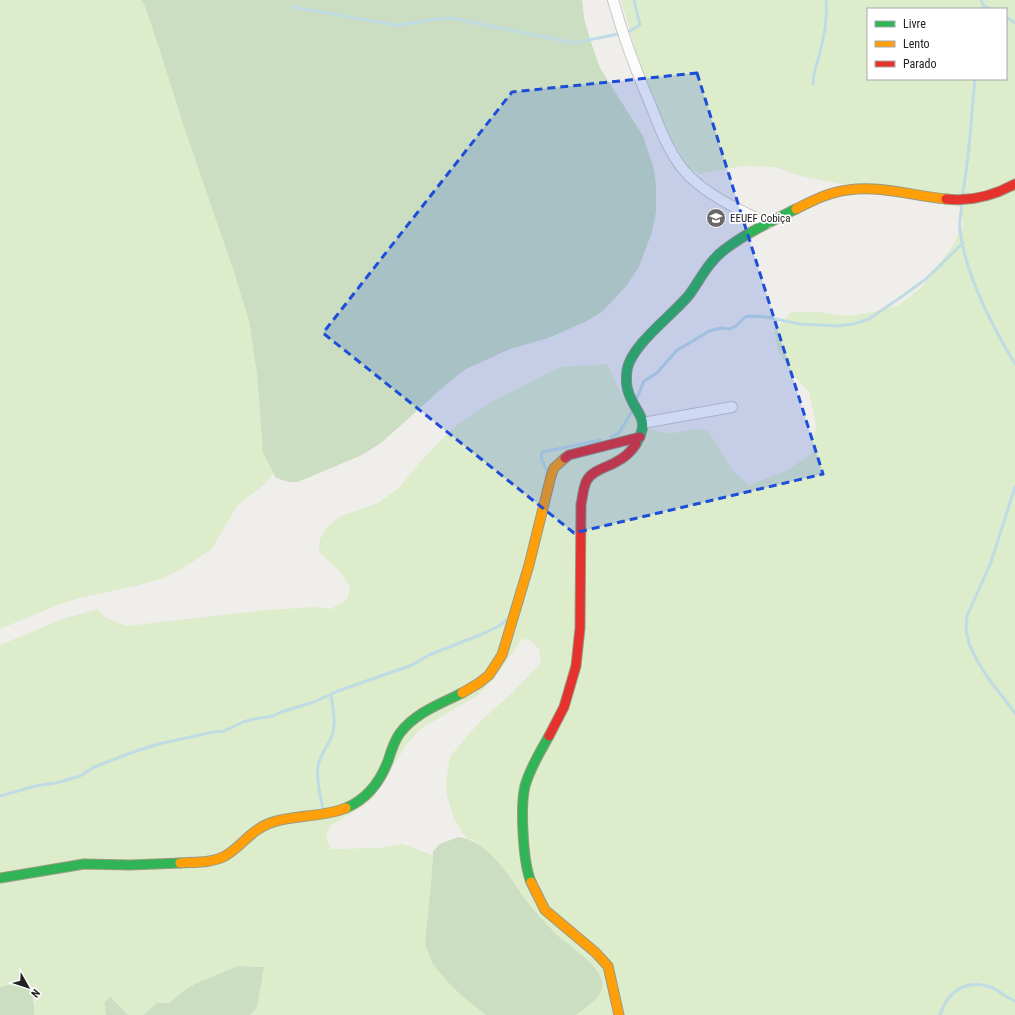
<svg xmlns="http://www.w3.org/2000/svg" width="1015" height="1015" font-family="'Roboto Condensed',sans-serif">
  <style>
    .grass { fill: #ddeccb; fill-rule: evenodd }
    .forest { fill: #cbdec1 }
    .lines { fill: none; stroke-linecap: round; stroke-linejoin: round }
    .stream { stroke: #bfdbe3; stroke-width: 3 }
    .street-casing { stroke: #c9c8c7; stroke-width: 12 }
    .fast-casing { stroke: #999a82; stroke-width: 11 }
    .slow-casing { stroke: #999a82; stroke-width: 11 }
    .jam-casing { stroke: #999a82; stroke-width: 11 }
    .street { stroke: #fdfcfc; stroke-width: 10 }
    .fast { stroke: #30b455; stroke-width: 9 }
    .slow { stroke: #ff9f0a; stroke-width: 9 }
    .jam { stroke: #e5322d; stroke-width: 9 }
    .marked { fill: #1d4ed8; fill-opacity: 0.2; stroke: #1d4ed8; stroke-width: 3; stroke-dasharray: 8 5; stroke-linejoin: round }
    .labels { text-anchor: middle; stroke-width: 3.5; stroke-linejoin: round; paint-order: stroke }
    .poi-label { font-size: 11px; fill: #222; stroke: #fff; text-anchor: start }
  </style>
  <rect width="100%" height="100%" fill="#f0eeeb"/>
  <path class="grass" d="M0 0H141L145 6 157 42 184 127 233 269 249 321 257 374 263 453 274 473 265 484 237 506 211 550 183 568 161 579 135 586 79 598 60 604 0 629Z
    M621 0H1015V1015H575L593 1003 602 981 597 970 558 936 543 921 528 903 505 870 489 853 471 839H467L455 821 447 796 446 780 450 757 466 737 484 718 512 693 541 663 539 649 530 640 522 639 495 678 478 695 419 730 405 747 374 797 357 810 330 826 326 837 331 849 378 848 403 844 432 855 431 885 462 996 486 1015H250L257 1007 262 966H238L181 993 169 1003 157 1004 143 1015H128L114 999 104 1003 106 1015H34L35 999 18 983 0 987V645L65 618 99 609 98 611 108 619 127 626 267 610 314 607 331 609 347 599 350 587 340 572 319 552 320 539 327 527 341 516 378 503 399 488 421 461 454 427 491 402 560 367 607 364C623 393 632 435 672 433 678 433 684 430 690 430 696 429 702 430 708 431L734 472 749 485 786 471 811 454 816 425 809 392 790 371 778 351 774 332 791 312H817L848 316 873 312 899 305 922 287 952 247 964 224 960 207 801 176 775 167 744 166 700 174 688 167 672 140 653 98 638 59ZM868 9H1006V79H868Z"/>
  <path class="forest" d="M141 0H582L584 18 591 42 600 68 643 136 654 169 656 187V212L652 232 639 267 627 285 602 312 585 322 548 338 510 349 466 369 448 383 381 443 362 455 298 482H289L276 478 263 453 257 374 249 321 233 269 184 127 157 42 145 6Z
    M458 837C471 839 479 844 489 853 506 868 515 886 528 903 537 914 547 925 557 935 569 946 600 965 602 982 604 997 586 1008 575 1015H486L462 996 445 979 433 964 425 944 431 885 433 851 440 844Z
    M238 966 264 967 257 1007 250 1015H143L157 1003H169L181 993 195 984Z
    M18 983C34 989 35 1000 34 1015H0V987Z
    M110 996 128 1015H106L104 1003Z"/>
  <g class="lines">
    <path class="stream" d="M981 0 983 5V9
      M983 5 991 9
      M293 7 395 25 415 23 434 19 451 18 574 43 628 32 640 25 634 0
      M1006 17 1015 23
      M813 84C813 74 816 66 819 56 824 38 828 19 826 0
      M962 196C970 157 971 118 975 79
      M962 203C961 212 959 222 960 231 966 275 992 326 1015 364
      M637 398 644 381 657 373 677 350 693 341 709 331 721 328 730 329 736 326 745 317 748 316 767 317 799 324 837 326 854 324 869 319 904 295 926 279 963 243
      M611 437 619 433 633 409
      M547 471C545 464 538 458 543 452L600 440
      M1015 487 991 562 967 616 966 630 969 644 978 662 988 678 1015 713
      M0 796 35 786 56 783 80 776 94 767 136 751 159 744 213 732 224 731 243 722 254 719 273 716 281 712 314 702 338 691 412 665 429 655 480 635 499 626 506 620
      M323 809C320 796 316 779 318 766 320 755 327 747 331 738 337 724 333 709 331 695
      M940 1015C948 990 968 978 993 988 1001 992 1007 998 1015 1001"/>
    <g class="street-casing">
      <path id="street" d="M613 0C623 36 636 71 651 106 661 131 670 157 690 177 711 197 742 212 768 223
        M643 423 732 407"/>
    </g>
    <g class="fast-casing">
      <path id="fast" d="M636 444C651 418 637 416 629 394 626 387 626 378 627 370 631 345 673 315 689 295 700 280 709 261 724 250 746 233 772 221 796 209
        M346 808C367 799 380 782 388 761 391 751 394 741 400 733 415 713 440 704 462 693
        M0 878 84 864 130 865 180 863
        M531 882C523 863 520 807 525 786 530 768 540 752 549 736"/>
    </g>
    <g class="slow-casing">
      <path id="slow" d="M796 209C812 201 829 192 848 190 880 185 914 196 946 199
        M462 693 479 683 489 675 502 655 529 565 551 476 554 468 565 458
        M180 863C195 862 212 863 225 856 242 846 251 830 270 823 295 814 322 818 346 808
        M531 882 545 910 595 952 608 966 619 1015"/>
    </g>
    <g class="jam-casing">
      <path id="jam" d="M946 199C971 202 993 196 1015 184
        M565 458 569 455 640 437
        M549 736 564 707 576 666 580 628 581 504C583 496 583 487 587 480 593 470 606 468 616 462 624 458 631 452 636 444"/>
    </g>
    <use href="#street" class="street"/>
    <use href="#fast" class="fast"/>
    <use href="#slow" class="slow"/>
    <use href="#jam" class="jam"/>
  </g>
  <path class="marked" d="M697 73 823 474 574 533 323 333 512 92Z"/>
  <defs>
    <g id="school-disc" transform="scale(1)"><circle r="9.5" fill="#6a6968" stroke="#fff"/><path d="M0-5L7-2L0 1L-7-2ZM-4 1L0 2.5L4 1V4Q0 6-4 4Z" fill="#fff"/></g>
  </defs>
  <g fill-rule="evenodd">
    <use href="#school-disc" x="716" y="218"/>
  </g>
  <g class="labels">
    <g class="poi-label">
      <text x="730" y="222">EEUEF Cobiça</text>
    </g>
  </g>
  <rect x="867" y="8" width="140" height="72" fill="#ffffff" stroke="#a7a7a7"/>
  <rect x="875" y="21" width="20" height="6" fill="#30b455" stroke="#a7a7a7"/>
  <text x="903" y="28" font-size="12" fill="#222222">Livre</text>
  <rect x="875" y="41" width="20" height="6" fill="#ff9f0a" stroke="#a7a7a7"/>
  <text x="903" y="48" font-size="12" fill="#222222">Lento</text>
  <rect x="875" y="61" width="20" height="6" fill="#e5322d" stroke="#a7a7a7"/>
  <text x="903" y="68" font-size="12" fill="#222222">Parado</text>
  <g transform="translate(28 987) rotate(129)" stroke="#ffffff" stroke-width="3" paint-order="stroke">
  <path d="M0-3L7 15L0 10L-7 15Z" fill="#222222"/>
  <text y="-6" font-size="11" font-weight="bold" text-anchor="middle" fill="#222222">N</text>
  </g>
</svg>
